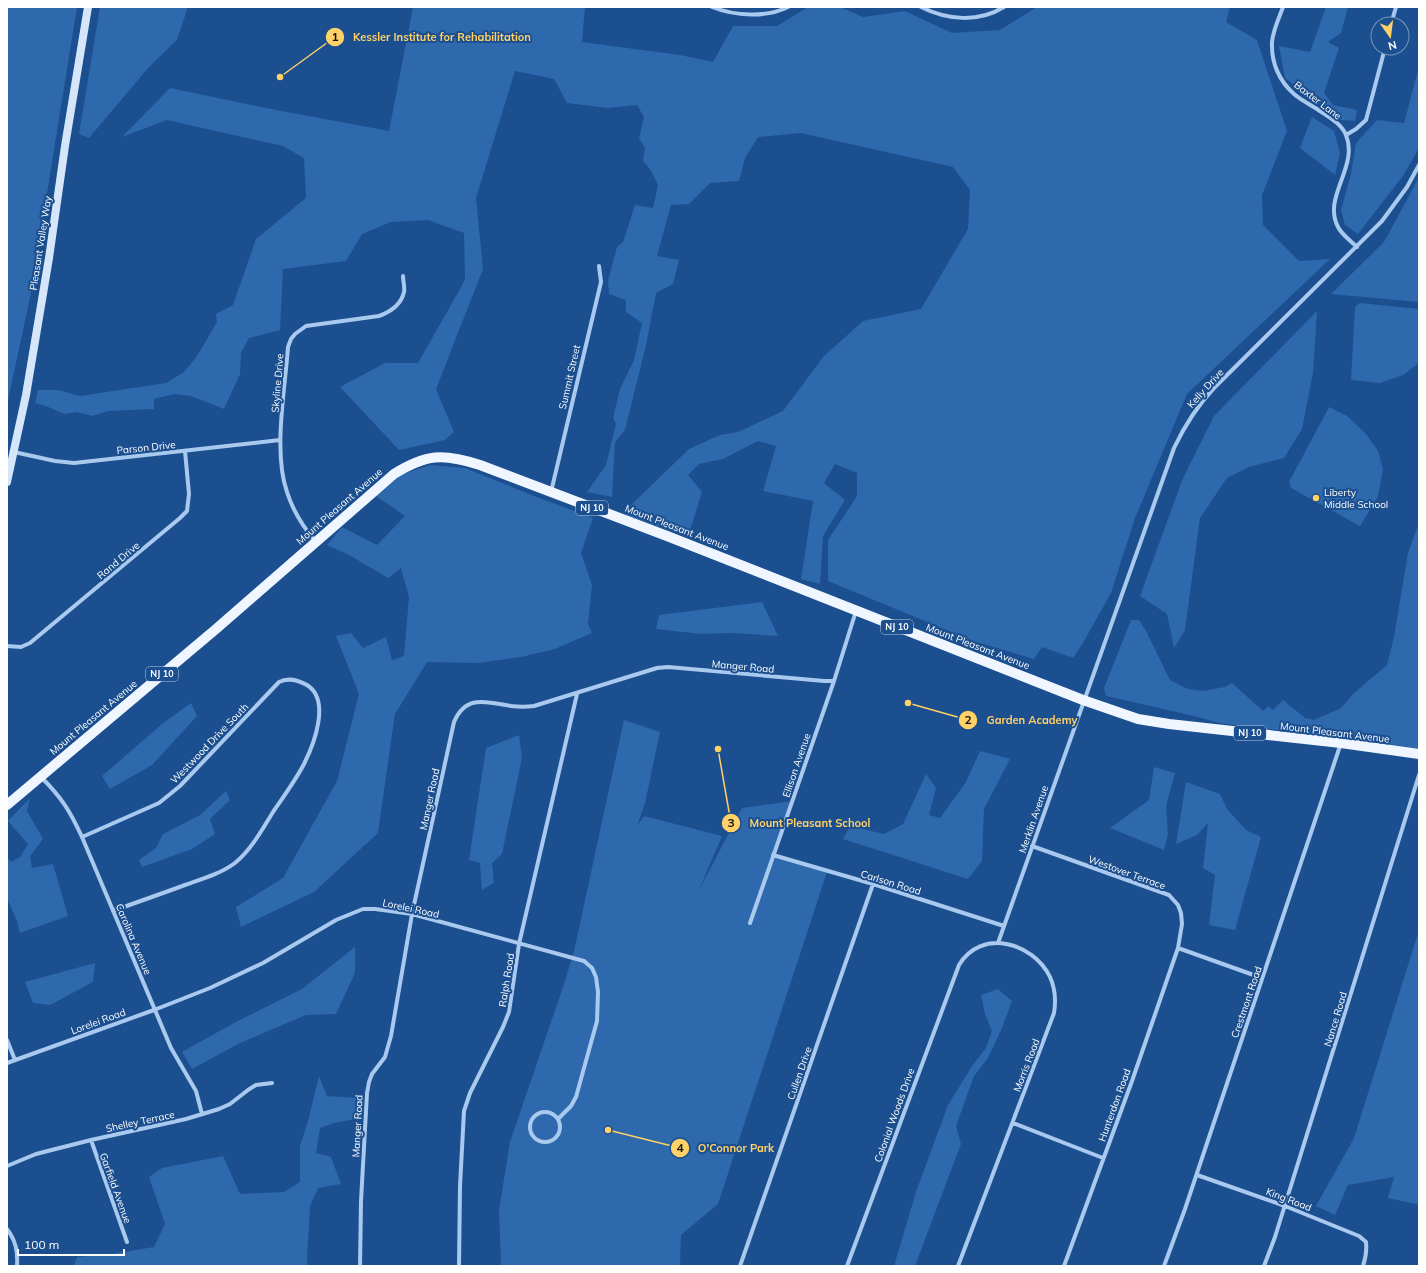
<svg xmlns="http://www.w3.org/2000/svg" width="1426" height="1273" font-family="Mulish,sans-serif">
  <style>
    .green { fill: #2e69ad }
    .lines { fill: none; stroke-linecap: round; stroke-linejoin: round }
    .street { stroke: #a9c9ee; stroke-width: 4 }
    .secondary { stroke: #d6e6fa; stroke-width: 8 }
    .primary { stroke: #f0f6ff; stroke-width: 10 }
    .poi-dot { fill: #ffd166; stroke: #1b4f8f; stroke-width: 1.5 }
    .labels { text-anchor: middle; stroke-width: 4; stroke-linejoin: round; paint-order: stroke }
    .shield { fill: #1b4f8f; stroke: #bbcadd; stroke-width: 1 }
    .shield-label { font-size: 9px; font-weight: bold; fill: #fff }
    .street-label { font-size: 10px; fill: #fff; stroke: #1b4f8f }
    .poi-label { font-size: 10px; fill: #fff; stroke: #1b4f8f; text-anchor: start }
    .leader { fill: none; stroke: #ffd166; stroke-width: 1.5 }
    .callout-dot { fill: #ffd166; stroke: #1b4f8f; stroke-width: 1.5 }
    .mark-label { font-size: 12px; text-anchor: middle; font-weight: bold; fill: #111 }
    .callout-label { font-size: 11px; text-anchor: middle; font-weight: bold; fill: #ffd166; stroke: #1b4f8f; stroke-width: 4; stroke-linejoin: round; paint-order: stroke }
  </style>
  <rect width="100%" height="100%" fill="#1b4f8f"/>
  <path class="green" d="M7 7H77L31 293 7 405Z
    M100 7H188L177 40 149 67 89 138 79 134Z
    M413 7H585L582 42 680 55 713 62 733 26H777L808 7H840L863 17 905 11 952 33 1000 30 1037 7H1230L1226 22 1257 40 1287 131 1262 195 1263 225 1299 261 1330 259 1187 394 1135 518 1111 593 1083 643 1073 658 1042 647 1034 659 973 641 828 581V540L857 496V473L835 464 824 483 845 500 823 536 820 584 801 579 813 501 763 491 776 446 758 441 723 459 699 464 688 475 702 492 688 537 626 515 631 505 689 449 720 435 738 432 783 411 824 356 863 321 921 309 968 229 970 190 953 167 801 133 758 137 745 158 739 181 710 183 689 204 671 205 657 256 679 260 673 284 656 293 646 345 625 430 615 442 612 497 587 492 606 465 616 424 613 418 620 389 634 360 642 323 626 312V300L609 294 608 281 617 247 623 242 635 205 653 208 658 185 650 169 643 161 645 148 639 138 644 117 637 105 608 108 567 103 554 79 515 71 476 198 483 269 436 389 454 432 445 440 399 450 340 387 385 363H418L465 280 464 233 428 220 391 222 362 234 346 261 283 269 280 330 249 338 241 353 240 374 224 409 191 396 174 394 154 399V409L109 411 92 416 77 412 64 414 46 406 35 403 38 390H58L80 396 166 383 184 372 197 356 217 322 216 314 233 305 256 239 306 198 304 158 283 146 167 120 122 137 170 88 271 109 389 131Z
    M1326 7H1348L1341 33 1328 42 1339 48 1324 93 1333 105 1357 110 1355 121 1341 120 1285 78 1279 46 1310 52Z
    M1419 67V148L1403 176 1358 234 1345 225 1341 210 1351 174 1356 143 1377 120 1404 123Z
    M1312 117 1334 131 1340 153 1335 175 1300 148Z
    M1419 177V302L1331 294 1384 242Z
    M1360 303 1419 309V363L1403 375 1380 383 1351 380 1355 307Z
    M1317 311 1313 373 1302 429 1284 458 1249 467 1227 478 1200 518 1185 630 1174 648 1167 614 1140 596 1183 478 1214 416Z
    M1329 407 1347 416 1366 434 1378 451 1383 469 1378 496 1360 526 1291 488 1289 482Z
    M430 465 465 468 534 496 593 518 581 553 592 585 588 624 592 633 555 649 521 657 477 663 427 662 395 714 378 833 314 892 241 927 236 907 283 878 337 781 359 694 336 636 351 633 363 648 386 637 392 660 404 656 409 597 401 568 388 578 351 556 327 545 342 527 377 545 405 516 376 496 403 474Z
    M1419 523V749L1383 743 1219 723 1194 716 1106 696 1104 688 1131 620H1139L1146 631 1170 680 1188 689 1203 691 1225 687 1232 683 1263 711 1268 706 1273 710 1283 700 1305 718 1314 720 1341 708 1353 694 1387 665 1394 637 1408 553Z
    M762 602 778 636 733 633 701 634 656 629 659 615Z
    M191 703 197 716 152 765 110 789 102 776 162 724Z
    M624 720 660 732 645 803 637 826 644 816 722 836 698 892 742 808 792 801 773 855 827 872 718 1204 681 1235 680 1266H501L499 1210 510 1142 564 984 574 951Z
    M519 735 522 758 502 854 492 863 494 883 482 890 480 863 469 860 486 748Z
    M980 751 1010 759 984 809 982 861 968 879 843 839 850 826 884 834 903 824 926 774 936 788 929 815 940 818 966 782Z
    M1154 767 1175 773 1166 806 1168 834 1164 850 1110 828 1149 800Z
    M1186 782 1220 794 1227 809 1246 830 1261 837 1235 930 1209 925 1215 875 1203 868 1208 823 1197 835 1176 844Z
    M226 791 230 800 210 819 215 834 192 849 142 867 139 860 156 848 163 834 200 815Z
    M30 798 27 811 43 839 30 856 32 868 53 864 68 916 20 933 17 921 7 898V857L11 862 20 857 28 844 8 821Z
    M1419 930V1205L1388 1198 1394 1177 1348 1185 1335 1215 1316 1206 1354 1138Z
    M355 947V973L336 1014 306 1015 240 1043 192 1069 182 1052 234 1023 302 989Z
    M95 963 93 982 50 1005 33 1003 25 982Z
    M998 989 1012 1001 1002 1028 988 1058 974 1076 956 1126 961 1144 915 1266H894L916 1192 948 1105 972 1066 986 1048 992 1031 985 1014 981 995Z
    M319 1076 327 1096 357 1098 355 1119 334 1123 320 1128 316 1153 331 1157 341 1184 318 1188 310 1206 307 1260 308 1266H74L77 1257 111 1254 154 1247 165 1224 149 1177 162 1168 223 1156 240 1194 284 1192 300 1182V1146L308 1121Z"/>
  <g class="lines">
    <path class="street" d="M712 7C735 16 766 18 788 7
      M921 7C947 20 978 23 1004 7
      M1283 7C1279 18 1273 30 1272 42 1271 62 1279 81 1294 94 1301 100 1309 104 1317 109 1327 116 1341 123 1346 135 1359 167 1322 197 1338 227 1342 235 1351 241 1357 247
      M1391 24 1396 7
      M1346 135 1356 129 1366 120 1385 48
      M14 452 55 461 74 463 280 440
      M551 492 601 282 599 266
      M316 542C303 527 293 511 287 492 273 452 285 390 288 347L291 339 295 334 306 326 379 316C390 312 401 305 404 292 405 287 403 281 403 276
      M7 646 21 647 30 643 180 518 187 511 189 494 185 451
      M41 777C62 798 70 811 82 837L171 1048 196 1091 202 1114
      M82 837 159 803 180 786 279 682C289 677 298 680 307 685 331 700 314 744 304 764 295 781 284 796 273 812 262 830 251 850 235 863 220 874 202 879 185 885 161 894 137 902 113 911
      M1032 846 1169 895 1178 905 1181 913 1182 924 1178 948 1132 1081 1064 1266
      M773 855 873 884 1004 926
      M750 923 834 681 856 611
      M998 943 1174 448C1185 425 1196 407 1214 388L1382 221 1407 187 1419 165
      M1178 948 1262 978
      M7 1040 15 1060
      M7 1063 154 1010 210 988 263 963 336 920 363 909H375L412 914 584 961 592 968 596 977 598 992 597 1021 576 1097 571 1106 558 1119
      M530 1127a15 15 0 1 1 30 0a15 15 0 1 1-30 0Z
      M1013 1123 1103 1158
      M91 1140 127 1242
      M7 1166 36 1154 91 1140 186 1119 219 1109 230 1104 248 1090 256 1085 272 1083
      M1197 1175 1285 1206 1359 1236 1366 1242C1367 1251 1366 1257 1363 1266
      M7 1229C16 1241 18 1252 17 1266
      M360 1266 361 1201 367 1093 369 1082 372 1074 385 1057 391 1036 412 914 454 722C466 694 487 702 511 706 519 707 526 707 534 706L657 668 668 667 824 681H834
      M459 1266 460 1186 464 1111 470 1093 503 1027 509 1012 519 944 577 694
      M740 1266 873 884
      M847 1266 959 965C981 928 1033 942 1050 977 1055 988 1056 1001 1054 1013L958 1266
      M1164 1266 1185 1209 1341 743
      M1264 1266 1275 1237 1419 775"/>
    <path class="secondary" d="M7 482 26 395 49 258 65 146 88 7"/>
    <path class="primary" d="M7 805 216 629 394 474C426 454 443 453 480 465L667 536 1083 700 1138 719 1169 724 1341 743 1419 754"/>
  </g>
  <circle class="poi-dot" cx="1316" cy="498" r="4"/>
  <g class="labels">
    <g class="shield">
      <rect x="576" y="501" width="32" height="14" rx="3"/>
      <rect x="881" y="620" width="32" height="14" rx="3"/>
      <rect x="146" y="667" width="32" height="14" rx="3"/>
      <rect x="1234" y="726" width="32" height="14" rx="3"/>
    </g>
    <g class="shield-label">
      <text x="592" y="511">NJ 10</text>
      <text x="897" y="630">NJ 10</text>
      <text x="162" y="677">NJ 10</text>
      <text x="1250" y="736">NJ 10</text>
    </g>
    <g class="street-label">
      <text transform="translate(1318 100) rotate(37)" y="4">Baxter Lane</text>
      <text transform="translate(40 243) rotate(-81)" y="4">Pleasant Valley Way</text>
      <text transform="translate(569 377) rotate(-77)" y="4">Summit Street</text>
      <text transform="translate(277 383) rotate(-85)" y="4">Skyline Drive</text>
      <text transform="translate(1205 388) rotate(-48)" y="4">Kelly Drive</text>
      <text transform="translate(146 447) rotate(-6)" y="4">Parson Drive</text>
      <text transform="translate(339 506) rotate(-41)" y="4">Mount Pleasant Avenue</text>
      <text transform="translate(677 527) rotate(21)" y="4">Mount Pleasant Avenue</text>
      <text transform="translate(118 560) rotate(-40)" y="4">Rand Drive</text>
      <text transform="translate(978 646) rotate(21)" y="4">Mount Pleasant Avenue</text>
      <text transform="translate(743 666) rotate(5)" y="4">Manger Road</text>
      <text transform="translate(93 717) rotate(-40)" y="4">Mount Pleasant Avenue</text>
      <text transform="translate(1335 732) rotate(7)" y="4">Mount Pleasant Avenue</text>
      <text transform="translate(209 743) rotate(-46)" y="4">Westwood Drive South</text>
      <text transform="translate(796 765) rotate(-71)" y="4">Ellison Avenue</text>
      <text transform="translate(429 799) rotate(-78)" y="4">Manger Road</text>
      <text transform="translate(1033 819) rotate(-71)" y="4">Merklin Avenue</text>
      <text transform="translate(1127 872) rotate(20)" y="4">Westover Terrace</text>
      <text transform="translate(891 882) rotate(17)" y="4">Carlson Road</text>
      <text transform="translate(411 908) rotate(12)" y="4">Lorelei Road</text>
      <text transform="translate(134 939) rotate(67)" y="4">Carolina Avenue</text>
      <text transform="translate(506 980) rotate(-81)" y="4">Ralph Road</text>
      <text transform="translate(1246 1002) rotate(-71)" y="4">Crestmont Road</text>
      <text transform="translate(1335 1019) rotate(-73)" y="4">Nance Road</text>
      <text transform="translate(98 1021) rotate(-20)" y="4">Lorelei Road</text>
      <text transform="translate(1026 1065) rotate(-69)" y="4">Morris Road</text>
      <text transform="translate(799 1073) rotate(-71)" y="4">Cullen Drive</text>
      <text transform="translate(1114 1105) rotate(-70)" y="4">Hunterdon Road</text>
      <text transform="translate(894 1115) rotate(-70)" y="4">Colonial Woods Drive</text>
      <text transform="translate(140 1121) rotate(-12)" y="4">Shelley Terrace</text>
      <text transform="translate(357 1126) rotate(-87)" y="4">Manger Road</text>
      <text transform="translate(116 1188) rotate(70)" y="4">Garfield Avenue</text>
      <text transform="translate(1289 1199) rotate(21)" y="4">King Road</text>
    </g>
    <g class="poi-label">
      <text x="1324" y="496">Liberty<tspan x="1324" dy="12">Middle School</tspan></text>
    </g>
  </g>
  <path class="leader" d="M280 77L335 37M908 703L968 720M718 749L731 823M608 1130L680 1148"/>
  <g class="callout-dot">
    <circle cx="280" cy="77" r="4"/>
    <circle cx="908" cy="703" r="4"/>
    <circle cx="718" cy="749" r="4"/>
    <circle cx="608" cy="1130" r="4"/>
    <circle cx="335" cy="37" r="10"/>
    <circle cx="968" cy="720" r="10"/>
    <circle cx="731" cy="823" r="10"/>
    <circle cx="680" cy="1148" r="10"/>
  </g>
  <g class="mark-label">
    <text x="335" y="41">1</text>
    <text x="968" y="724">2</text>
    <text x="731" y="827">3</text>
    <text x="680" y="1152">4</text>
  </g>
  <g class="callout-label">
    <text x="442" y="41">Kessler Institute for Rehabilitation</text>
    <text x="1032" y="724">Garden Academy</text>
    <text x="810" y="827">Mount Pleasant School</text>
    <text x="736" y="1152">O'Connor Park</text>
  </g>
  <rect width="1426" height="1273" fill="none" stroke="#ffffff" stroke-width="16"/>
  <g transform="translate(1390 36) rotate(166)"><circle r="19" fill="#1b4f8f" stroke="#7695bc"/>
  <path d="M0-3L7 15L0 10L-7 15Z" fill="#ffd166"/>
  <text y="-6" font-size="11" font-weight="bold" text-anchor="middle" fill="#ffffff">N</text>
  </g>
  <path d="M18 1249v6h106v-6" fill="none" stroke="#ffffff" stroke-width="2"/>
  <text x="24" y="1249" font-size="12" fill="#ffffff" stroke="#1b4f8f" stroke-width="3" paint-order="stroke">100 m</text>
</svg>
